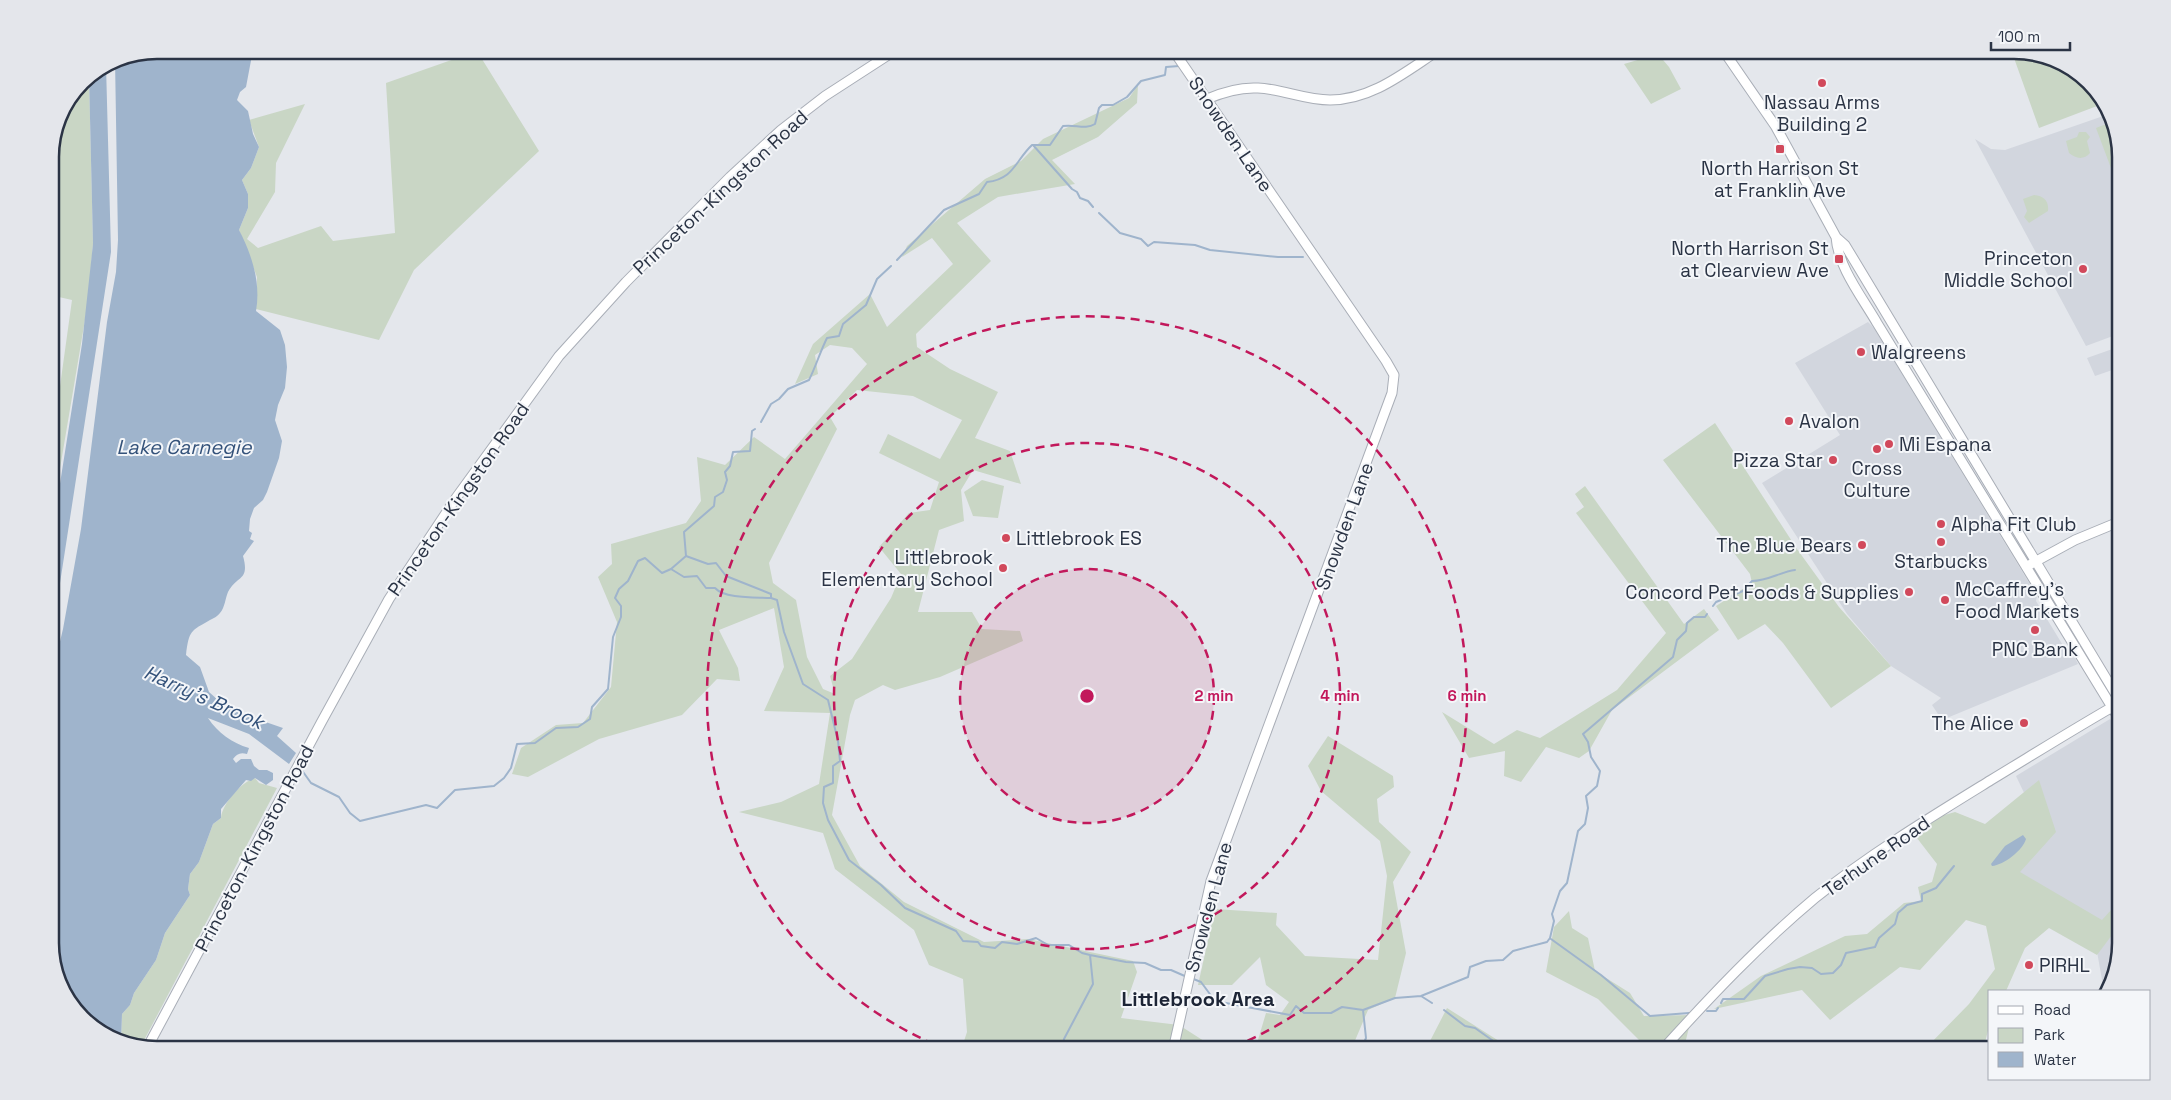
<svg xmlns="http://www.w3.org/2000/svg" width="2171" height="1100" font-family="'Space Grotesk',sans-serif">
  <style>
    .built { fill: #d2d6de }
    .green { fill: #c9d6c5; fill-rule: evenodd }
    .water { fill: #9fb4cc }
    .lines { fill: none; stroke-linecap: round; stroke-linejoin: round }
    .stream { stroke: #9fb4cc; stroke-width: 2 }
    .secondary-casing { stroke: #a9aeb7; stroke-width: 11 }
    .secondary { stroke: #fff; stroke-width: 9 }
    .ring { fill: none; stroke: #c2185b; stroke-width: 2.5; stroke-dasharray: 9 6 }
    .poi-dot { fill: #d1495b; stroke: #f4f6f9; stroke-width: 2 }
    .labels { text-anchor: middle; stroke-width: 4; stroke-linejoin: round; paint-order: stroke }
    .poi-label { font-size: 19px; fill: #2b3445; stroke: #f4f6f9; text-anchor: end }
    .street-label { font-size: 19px; fill: #2b3445; stroke: #f4f6f9 }
    .water-label { font-size: 20px; font-style: italic; fill: #34527a; stroke: #f4f6f9 }
    .neighbourhood-label { font-size: 20px; font-weight: bold; fill: #1d2536; stroke: #f4f6f9 }
    .rim { fill: none; stroke: #2b3445; stroke-width: 2.5 }
    .centre { fill: #c2185b; stroke: #f4f6f9; stroke-width: 2.5 }
    .ring-label { font-size: 15px; text-anchor: middle; font-weight: bold; fill: #c2185b; stroke: #f4f6f9; stroke-width: 4; stroke-linejoin: round; paint-order: stroke }
  </style>
  <rect width="100%" height="100%" fill="#e4e7ec"/>
  <path class="built" d="M2109 114 2121 150V333L2086 346 1975 139 1991 149 2005 150Z
    M1868 322 1874 328 2037 596 2036 601 2070 657 2075 658 2078 664 1942 720 1932 705 1941 698 1891 666 1847 614 1762 483 1840 435 1795 363Z
    M2121 346V367L2095 376 2087 358Z
    M2110 719 2121 735V943L2110 990 2104 991 2096 946 2010 882 2042 830 2016 776Z"/>
  <path class="green" d="M477 51 539 151 414 270 379 340 256 309 257 277 239 230 248 208V194L242 180 251 168 259 147 249 120 305 104 276 163 275 192 247 239 258 248 321 226 333 241 395 233 386 83Z
    M2027 53 2061 61 2103 98 2105 103 2039 128 2014 58Z
    M1658 54 1669 67 1681 89 1651 104 1624 64Z
    M89 76 93 244 88 302 50 528V458L72 300 50 295V150L58 116 82 81Z
    M1138 85 1137 103 1098 137 1052 160 1075 184 998 197 957 223 991 261 916 334 917 347 950 369 998 392 975 438 1010 451 1021 484 973 470 961 490 964 521 939 530 918 612H972L982 629 1020 631 1023 641 940 677 895 690 883 685 855 700 850 715 832 815 860 866 904 902 984 942 1028 939 1133 961 1137 972 1121 1018 1179 1025 1218 1050H961L967 1032 963 979 929 965 914 930 835 869 823 833 739 812 781 802 819 784 830 713 764 711 784 667 774 608 719 630 738 668 740 681 717 679 682 715 599 739 528 777 512 774 521 748 556 725 583 723 611 687 617 622 598 577 612 564 611 544 686 523 701 501 697 457 725 465 754 437 785 459 867 364 852 348 830 345 815 355 818 374 795 384 813 344 870 294 887 327 953 264 932 238 902 257 907 246 985 179 1021 161 1043 139 1129 98ZM857 390 913 396 962 420 940 459 888 434 879 453 939 482 930 510 909 513 879 547 901 574 891 598 852 659 830 676 835 694 823 689 807 657 796 600 773 583 769 563 837 429 830 417Z
    M2111 122 2121 150V195L2096 128Z
    M2079 132H2086L2090 137 2087 141 2090 153C2084 160 2076 159 2069 153L2066 141 2077 137Z
    M2034 195C2044 196 2049 201 2048 211L2029 223 2024 217 2027 211 2023 199Z
    M1715 423 1797 549 1839 607 1891 666 1831 708 1783 643 1765 624 1738 640 1716 606 1752 583 1750 574 1663 460Z
    M982 480 1004 486 998 518 973 516 964 492Z
    M1585 486 1684 624 1704 609 1719 630 1612 710 1589 751 1579 758 1546 747 1521 782 1504 776 1505 751 1469 758 1442 712 1494 744 1517 730 1540 738 1617 690 1666 633 1576 513 1584 507 1575 494Z
    M1328 736 1393 776 1394 787 1377 799 1379 822 1411 852 1393 882 1406 953 1395 998 1368 1010 1351 1050H1255L1266 1013 1280 1015 1289 1002 1266 985 1260 957 1232 985H1198L1215 909 1277 913 1276 925 1305 956 1378 960 1387 876 1380 841 1321 791 1308 766Z
    M255 778 259 783 277 788 141 1046 121 1042 122 1014 130 1005 134 993 156 960 165 933 190 895 188 889 190 874 199 862 213 824 221 818C222 804 241 782 255 778Z
    M2039 780 2056 832 2020 872 2102 920 2121 899V923L2097 955 2049 928 2025 948 2006 991H1990V1023L1983 1050H1924L1969 1004 1995 969 1986 926 1966 920 1920 970 1900 967 1830 1020 1802 990 1714 1009 1761 976 1845 936 1867 934 1904 903 1921 901 1918 887 1932 882 1937 864 1910 829 1924 821 1955 812 1985 824Z
    M1569 911 1572 928 1588 938 1595 971 1630 993 1644 1016 1692 1015 1684 1048 1689 1050H1649L1598 999 1546 972 1554 927Z
    M1447 1008 1499 1041 1492 1050H1450L1430 1041Z"/>
  <path class="water" d="M157 50H253L246 87 240 92 237 100 248 111 253 134 259 147 251 168 242 180 248 194V208L239 230C252 255 261 283 256 311L280 330 285 345 287 367 285 388 278 405 275 420 282 441 279 458 267 492 263 500 254 508 250 519 249 531 252 533 250 539 254 541 243 556C250 581 237 575 228 592 225 599 225 607 220 613 218 616 214 618 210 620 191 631 189 630 186 655L200 667 209 692 218 700 254 718 283 728 277 736 296 753 289 764 249 734 208 718C218 733 232 743 249 748L247 754C240 752 237 754 233 759L236 763 241 759H251L254 766 259 770H267L273 773V780L266 785 255 778 251 781 246 780 221 809V818L213 824 199 862 190 874 188 889 190 895 165 933 156 960 134 993 130 1005 122 1014 121 1042 110 1039 68 1003 50 950V683L63 629 81 529 107 322 116 272 118 240 115 59Z
    M106 65 111 252 50 648V547L82 344 93 244 89 76Z
    M2023 835 2026 839C2023 850 2004 865 1992 866L1991 864 2005 846Z"/>
  <g class="lines">
    <path class="stream" d="M1188 50 1200 52 1201 50
      M1183 57 1186 50
      M1033 145 1072 189 1077 192 1080 198 1088 201 1093 207
      M1099 213 1120 233 1141 239 1148 246 1154 242 1195 245 1210 250 1278 257H1303
      M897 260 944 210 979 194 987 182C1014 179 1015 161 1032 145H1050L1063 126C1075 124 1085 130 1095 124L1099 108 1102 105H1113L1127 97 1141 81 1165 75 1166 67 1179 66
      M761 422 771 404 779 399 788 389 809 380C816 366 820 352 827 338L839 336 843 324 866 305 877 279 891 266
      M686 556 708 564 716 563 726 576 771 594V598L777 600 784 632 803 684 828 700 838 741 840 761 833 766V783L824 787 823 803 828 820 849 860 881 885 905 908 956 931 963 941 978 942 981 946 995 948 1002 942 1017 944 1036 938 1048 945H1069L1082 953 1090 955 1126 962 1145 963 1161 970H1171L1187 977
      M671 569 684 577 697 576 706 588H715C725 599 756 597 771 598
      M1713 606 1716 602 1743 591 1752 581C1768 581 1780 572 1795 570
      M301 769 311 783 339 797 350 813 360 821 426 805 437 808 455 790 494 786 504 778 511 768 517 744 535 743 556 728 578 727 590 719 592 707 608 689 613 637 621 617V606L615 598 619 589 628 581 638 561 645 558 662 573 671 569 686 556 684 532 714 506 715 497 723 492 727 480 725 472 730 466 733 452 750 451 752 431 755 429
      M1551 939 1601 975 1650 1016 1689 1013
      M1191 978 1201 982 1215 1001 1290 1015 1296 1006 1304 1013H1331L1342 1007 1363 1010 1395 998 1421 996 1468 977 1470 967 1486 961 1503 960 1513 951 1547 942 1550 938 1554 921 1552 914 1560 891 1567 883 1578 831 1585 824 1588 808 1586 796 1597 786 1600 771 1591 757 1588 742 1583 734 1673 657 1677 640 1686 631 1687 623 1694 617H1705L1707 614
      M1421 996 1432 1003
      M1721 1003 1723 999H1744L1765 976 1788 969 1800 967 1812 968 1821 974 1833 973 1841 965 1846 953 1875 947 1879 938 1895 924 1898 913 1907 905 1922 901V894L1936 888 1954 866
      M1444 1010 1465 1026 1475 1028 1506 1050
      M1707 1011H1716L1718 1008
      M1062 1050 1064 1039 1093 984 1090 955
      M1361 1050 1366 1038 1363 1010"/>
    <g class="secondary-casing">
      <path id="secondary" d="M1723 50 1776 127 1836 237 1845 245 2121 703
        M1207 99C1223 92 1240 87 1258 88 1282 89 1305 100 1330 100 1372 100 1405 72 1439 50
        M1836 237C1838 267 1862 297 1877 323L2121 722
        M2031 564 2075 540 2121 521
        M147 1048 322 721 389 599 456 498 559 356 626 282 730 177 781 130 825 96 896 50
        M1173 1050 1211 881 1392 393 1394 375 1386 361 1173 50
        M1662 1050C1710 997 1760 944 1815 898 1870 854 1931 817 1991 780 2034 754 2077 727 2121 702"/>
    </g>
    <use href="#secondary" class="secondary"/>
  </g>
  <circle cx="1087" cy="696" r="127" fill="#c2185b" fill-opacity=".12"/>
  <g class="ring">
    <circle cx="1087" cy="696" r="127"/>
    <circle cx="1087" cy="696" r="253"/>
    <path d="M948 1050A380 380 0 1 1 1226 1050"/>
  </g>
  <g class="poi-dot">
    <circle cx="1822" cy="83" r="5"/>
    <rect x="1775" y="144" width="10" height="10" rx="2.5"/>
    <rect x="1834" y="254" width="10" height="10" rx="2.5"/>
    <circle cx="2083" cy="269" r="5"/>
    <circle cx="1861" cy="352" r="5"/>
    <circle cx="1789" cy="421" r="5"/>
    <circle cx="1889" cy="444" r="5"/>
    <circle cx="1877" cy="449" r="5"/>
    <circle cx="1833" cy="460" r="5"/>
    <circle cx="1941" cy="524" r="5"/>
    <circle cx="1006" cy="538" r="5"/>
    <circle cx="1941" cy="542" r="5"/>
    <circle cx="1862" cy="545" r="5"/>
    <circle cx="1003" cy="568" r="5"/>
    <circle cx="1909" cy="592" r="5"/>
    <circle cx="1945" cy="600" r="5"/>
    <circle cx="2035" cy="630" r="5"/>
    <circle cx="2024" cy="723" r="5"/>
    <circle cx="2029" cy="965" r="5"/>
  </g>
  <g class="labels">
    <g class="poi-label">
      <text x="1822" y="109" text-anchor="middle">Nassau Arms<tspan x="1822" dy="22">Building 2</tspan></text>
      <text x="1780" y="175" text-anchor="middle">North Harrison St<tspan x="1780" dy="22">at Franklin Ave</tspan></text>
      <text x="1829" y="255">North Harrison St<tspan x="1829" dy="22">at Clearview Ave</tspan></text>
      <text x="2073" y="265">Princeton<tspan x="2073" dy="22">Middle School</tspan></text>
      <text x="1871" y="359" text-anchor="start">Walgreens</text>
      <text x="1799" y="428" text-anchor="start">Avalon</text>
      <text x="1899" y="451" text-anchor="start">Mi Espana</text>
      <text x="1823" y="467">Pizza Star</text>
      <text x="1877" y="475" text-anchor="middle">Cross<tspan x="1877" dy="22">Culture</tspan></text>
      <text x="1951" y="531" text-anchor="start">Alpha Fit Club</text>
      <text x="1016" y="545" text-anchor="start">Littlebrook ES</text>
      <text x="1852" y="552">The Blue Bears</text>
      <text x="993" y="564">Littlebrook<tspan x="993" dy="22">Elementary School</tspan></text>
      <text x="1941" y="568" text-anchor="middle">Starbucks</text>
      <text x="1955" y="596" text-anchor="start">McCaffrey's<tspan x="1955" dy="22">Food Markets</tspan></text>
      <text x="1899" y="599">Concord Pet Foods &amp; Supplies</text>
      <text x="2035" y="656" text-anchor="middle">PNC Bank</text>
      <text x="2014" y="730">The Alice</text>
      <text x="2039" y="972" text-anchor="start">PIRHL</text>
    </g>
    <g class="street-label">
      <text transform="translate(1231 134) rotate(56)" y="7">Snowden Lane</text>
      <text transform="translate(720 192) rotate(-43)" y="7">Princeton-Kingston Road</text>
      <text transform="translate(458 499) rotate(-55)" y="7">Princeton-Kingston Road</text>
      <text transform="translate(1344 526) rotate(-70)" y="7">Snowden Lane</text>
      <text transform="translate(254 848) rotate(-62)" y="7">Princeton-Kingston Road</text>
      <text transform="translate(1876 856) rotate(-35)" y="7">Terhune Road</text>
      <text transform="translate(1208 907) rotate(-75)" y="7">Snowden Lane</text>
    </g>
    <g class="water-label">
      <text x="184" y="454">Lake Carnegie</text>
      <text transform="translate(204 697) rotate(24)" y="7">Harry's Brook</text>
    </g>
    <g class="neighbourhood-label">
      <text x="1198" y="1006">Littlebrook Area</text>
    </g>
  </g>
  <path d="M0 0H2171V1100H0ZM157 59H2014A98 98 0 0 1 2112 157V943A98 98 0 0 1 2014 1041H157A98 98 0 0 1 59 943V157A98 98 0 0 1 157 59Z" fill="#e4e6eb" fill-rule="evenodd"/>
  <path class="rim" d="M157 59H2014A98 98 0 0 1 2112 157V943A98 98 0 0 1 2014 1041H157A98 98 0 0 1 59 943V157A98 98 0 0 1 157 59Z"/>
  <circle cx="1087" cy="696" r="8" class="centre"/>
  <g class="ring-label">
    <text x="1214" y="701">2 min</text>
    <text x="1340" y="701">4 min</text>
    <text x="1467" y="701">6 min</text>
  </g>
  <rect x="1988" y="990" width="162" height="90" fill="#f4f6f9" stroke="#a4a8b1"/>
  <rect x="1998" y="1006" width="25" height="8" fill="#ffffff" stroke="#a4a8b1"/>
  <text x="2034" y="1015" font-size="15" fill="#2b3445">Road</text>
  <rect x="1998" y="1028" width="25" height="15" fill="#c9d6c5" stroke="#a4a8b1"/>
  <text x="2034" y="1040" font-size="15" fill="#2b3445">Park</text>
  <rect x="1998" y="1052" width="25" height="15" fill="#9fb4cc" stroke="#a4a8b1"/>
  <text x="2034" y="1065" font-size="15" fill="#2b3445">Water</text>
  <path d="M1991 42v8h79v-8" fill="none" stroke="#2b3445" stroke-width="2.5"/>
  <text x="1998" y="42" font-size="15" fill="#2b3445" stroke="#f4f6f9" stroke-width="4" paint-order="stroke">100 m</text>
</svg>
